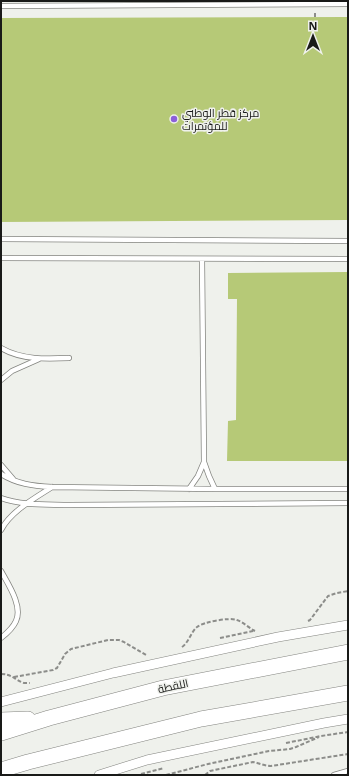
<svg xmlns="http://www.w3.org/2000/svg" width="349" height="776" font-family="'Open Sans',Cairo,sans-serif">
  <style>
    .building { fill: #b6c977 }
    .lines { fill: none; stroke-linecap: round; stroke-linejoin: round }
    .lane-casing { stroke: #848580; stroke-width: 6 }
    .street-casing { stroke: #848580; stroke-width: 10 }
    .primary-casing { stroke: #848580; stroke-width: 16 }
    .path { stroke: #8c8d8a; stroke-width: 2; stroke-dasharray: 4 2; stroke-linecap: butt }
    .lane { stroke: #fff; stroke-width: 4.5 }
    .street { stroke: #fff; stroke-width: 9 }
    .primary { stroke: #fff; stroke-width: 15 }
    .poi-dot { fill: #8c60da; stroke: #eff1ec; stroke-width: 1.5 }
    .labels { text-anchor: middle; stroke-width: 3; stroke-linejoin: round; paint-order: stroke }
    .poi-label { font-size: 11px; fill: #191a18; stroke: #eff1ec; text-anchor: start }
    .street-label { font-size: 11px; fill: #191a18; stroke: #eff1ec }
  </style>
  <rect width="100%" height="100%" fill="#eff1ec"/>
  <path class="building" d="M348 17V220L1 222V18Z
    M348 272V461H227L228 421 236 420 237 299H228V273Z"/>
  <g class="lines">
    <g class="lane-casing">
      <path id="lane" d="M1 6 348 4
        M1 239 348 241
        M1 258 348 259
        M202 259 204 462 209 476 215 489
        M1 348C22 360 46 359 69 358
        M1 380 12 371 39 359
        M1 465 13 479
        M1 474C17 484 33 486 52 487L215 489H348
        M189 489 198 476 204 462
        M1 498C23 506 48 504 70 505L348 503
        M1 530C11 511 35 498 52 487
        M1 571C8 584 23 606 16 621 13 628 6 634 1 638
        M334 775 348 771"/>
    </g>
    <g class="street-casing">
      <path id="street" d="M1 702 113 673 278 637 348 625
        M99 775 147 760 324 723 348 719"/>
    </g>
    <g class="primary-casing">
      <path id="primary" d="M1 720 28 719
        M1 733 49 718 163 688 348 652
        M1 770 28 762 201 719 348 693"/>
    </g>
    <path class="path" d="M315 13V18
      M308 621 310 620 328 596 337 593 348 591
      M220 638 253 631
      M182 647C189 642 191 632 197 627 203 622 230 617 237 620 243 622 248 627 253 630L255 631
      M1 674C12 674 15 680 24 683 25 683 29 683 30 683
      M14 677 53 670 57 668 65 654 71 649 108 640H119L124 642 146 655
      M286 743 321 736 348 732
      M141 774 164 768
      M166 775 208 764 269 751 290 749 296 747 319 737
      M205 775 210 771 253 762C259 763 264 766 271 766L348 754"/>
    <use href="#lane" class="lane"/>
    <use href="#street" class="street"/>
    <use href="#primary" class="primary"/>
  </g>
  <circle class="poi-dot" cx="174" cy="119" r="4"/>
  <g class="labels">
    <g class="poi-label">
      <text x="182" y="117">مركز قطر الوطني<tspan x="182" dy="13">للمؤتمرات</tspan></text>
    </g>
    <g class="street-label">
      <text transform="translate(173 686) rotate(-12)" y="4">اللقطة</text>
    </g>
  </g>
  <rect width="349" height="776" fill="none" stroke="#191a18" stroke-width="4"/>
  <g transform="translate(313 36)" stroke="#eff1ec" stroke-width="3" paint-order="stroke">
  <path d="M0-3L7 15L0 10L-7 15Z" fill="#191a18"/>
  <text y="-6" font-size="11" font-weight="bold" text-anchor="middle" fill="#191a18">N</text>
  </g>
</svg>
